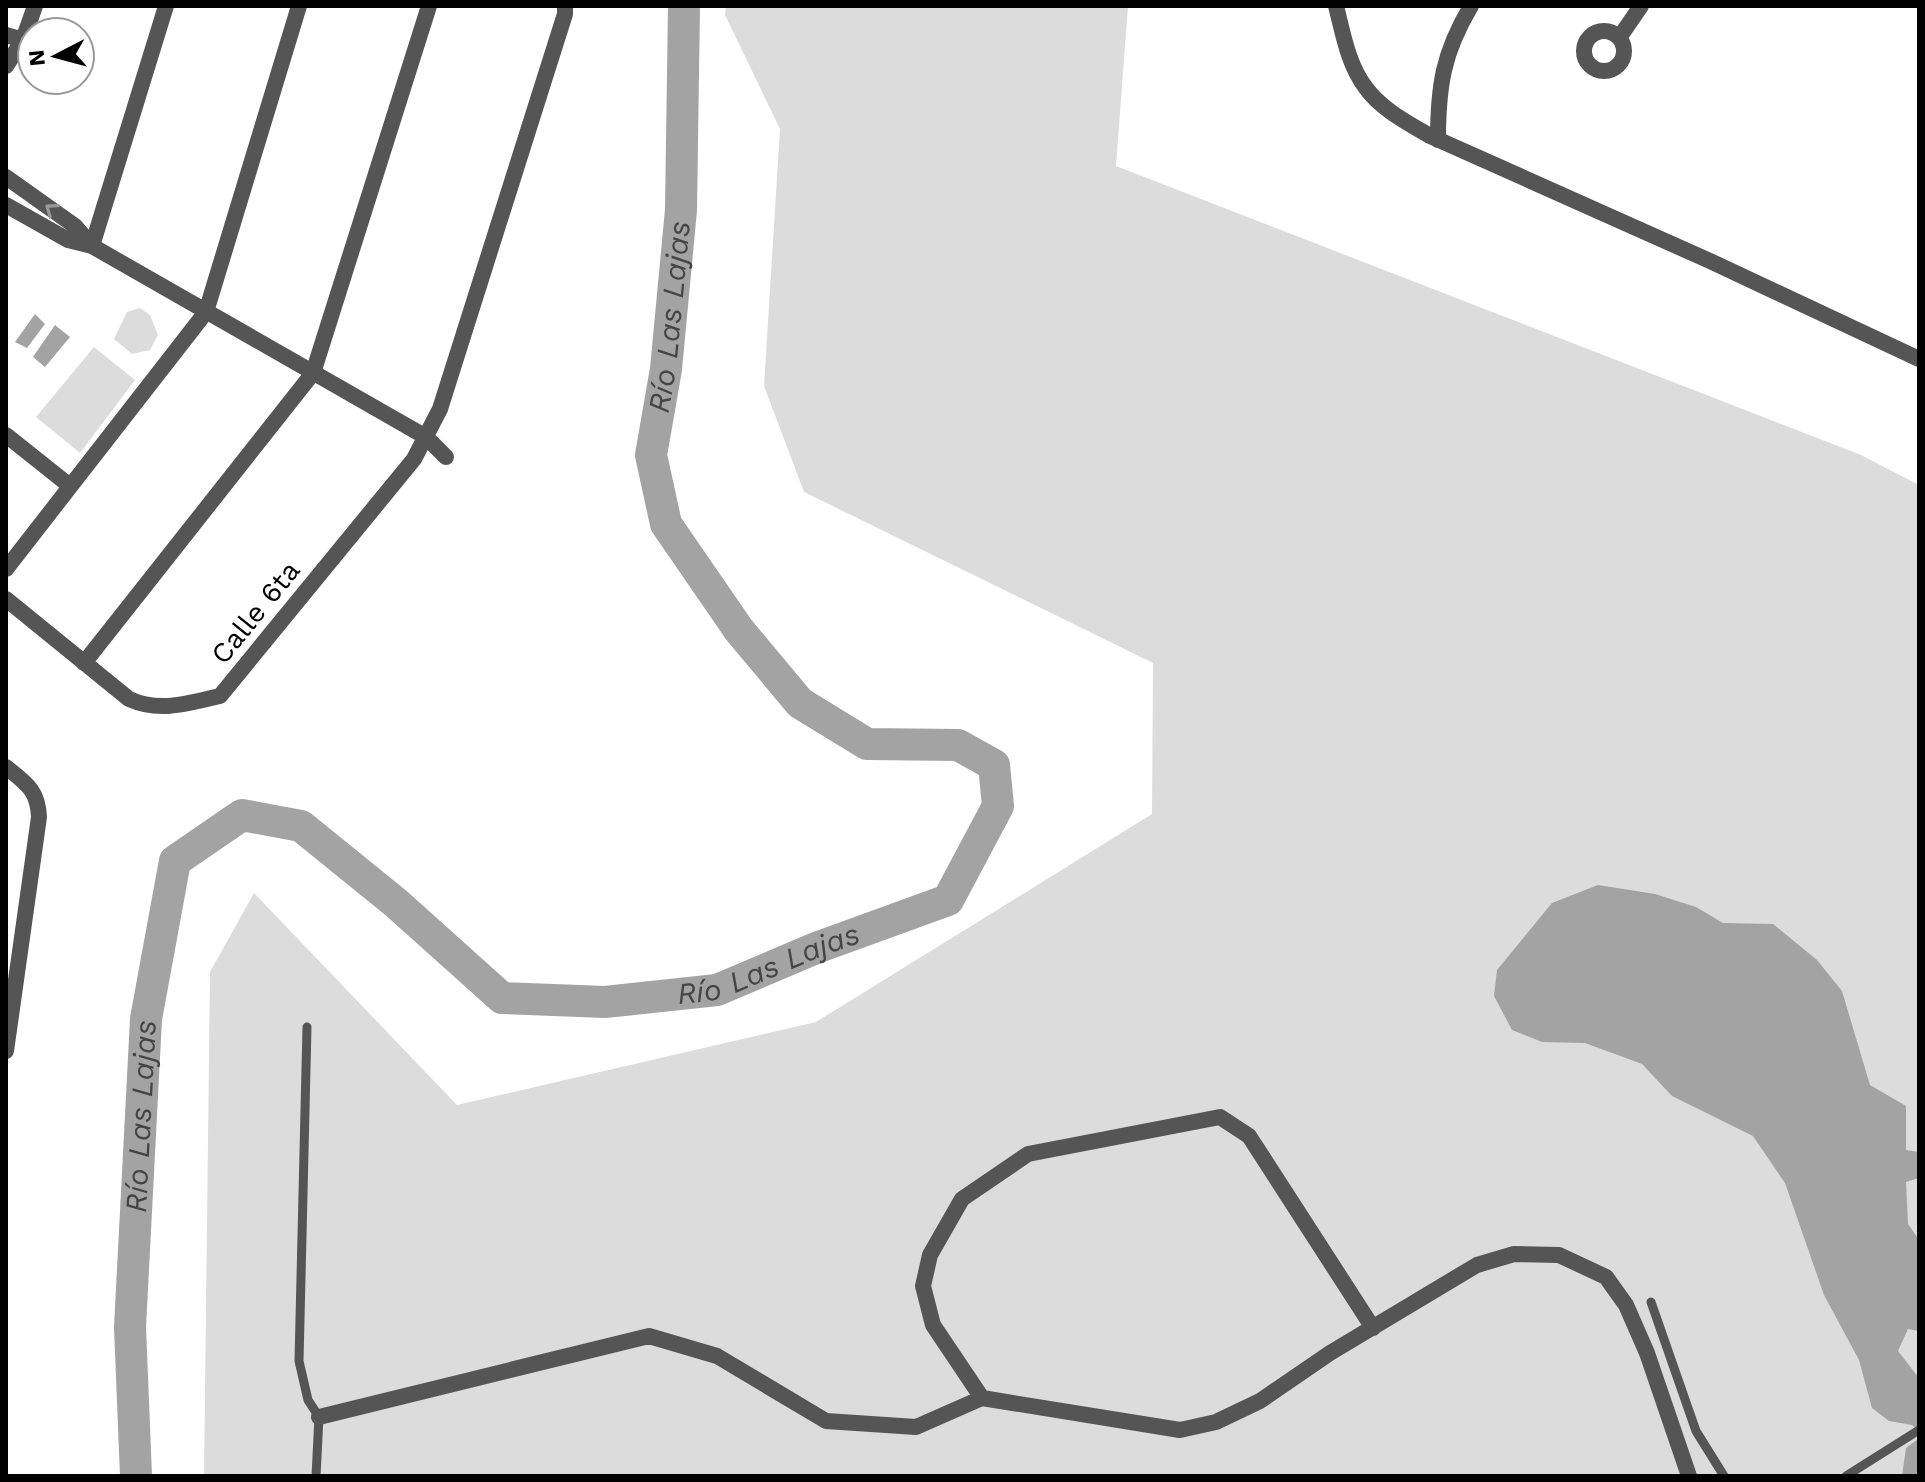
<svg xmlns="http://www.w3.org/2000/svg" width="1925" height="1482" font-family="'Work Sans',sans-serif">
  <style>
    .green { fill: #dcdcdc }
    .water { fill: #a3a3a3 }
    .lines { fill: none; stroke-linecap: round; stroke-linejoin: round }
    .river { stroke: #a3a3a3; stroke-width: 32 }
    .lane { stroke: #555; stroke-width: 9 }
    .street { stroke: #555; stroke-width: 16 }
    .oneway { stroke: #999 }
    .labels { text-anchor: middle; stroke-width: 7; stroke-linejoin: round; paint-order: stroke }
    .street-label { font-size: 28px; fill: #000; stroke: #fff }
    .water-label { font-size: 30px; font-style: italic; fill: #444; stroke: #fff }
  </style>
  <rect width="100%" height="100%" fill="#fff"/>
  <path class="green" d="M726 6H1128L1116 166 1861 455 1919 485V1476H204L210 972 254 893 457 1105 816 1022 1152 814 1153 663 804 492 764 386 780 129 725 15Z
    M140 308 150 315 158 335 150 350 132 354 114 339 127 312Z
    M94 347 135 380 80 453 36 417Z"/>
  <path class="water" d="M35 314 45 324 27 348 15 342Z
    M55 325 70 337 45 367 33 357Z
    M1598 885 1655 894 1696 907 1723 923 1773 924 1817 960 1842 991 1870 1085 1906 1106V1150L1919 1152V1178L1906 1182 1908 1224 1919 1240V1331L1908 1329 1898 1351 1919 1378V1476H1902L1906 1448 1918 1439V1430L1912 1425 1889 1421 1872 1408 1859 1360 1824 1295 1785 1183 1753 1136 1672 1096 1642 1064 1585 1043 1542 1042 1512 1030 1494 996 1497 970 1552 903Z"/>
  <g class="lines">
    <path class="river" id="s1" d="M136 1476 130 1327 146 1019 175 861 242 815 301 826 396 903 502 998 605 1002 717 990 816 948 948 900 998 806 994 765 958 745 867 744 800 703 739 630 666 524 651 455 666 369 681 210 684 6"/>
    <path class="lane" d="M307 1027 299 1361 308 1400 319 1417 316 1476
      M1651 1302 1696 1431 1724 1476
      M1846 1476 1919 1430"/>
    <path class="street" d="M1336 6C1343 33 1348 65 1366 88 1381 109 1408 123 1430 136L1710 261 1919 359
      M1584 51a20 20 0 1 1 40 0a20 20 0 1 1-40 0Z
      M6 35 23 40
      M1619 38 1641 6
      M6 66 23 40 35 6
      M1438 140C1438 86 1443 53 1471 6
      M6 177 75 226 91 245
      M6 205 68 240 92 246 426 437 446 457
      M92 246 166 6
      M6 435 70 486
      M6 569 206 312 299 6
      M6 599 129 699C160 713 188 703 220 696L414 459 440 409 565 14V6
      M84 663 313 373 429 6
      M6 767C26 783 38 790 39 817L6 1051
      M982 1398 933 1325 923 1286 930 1255 962 1199 1028 1154 1220 1117 1249 1136 1373 1328
      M319 1417 649 1336 717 1356 826 1421 916 1427 982 1398 1180 1430 1216 1422 1260 1401 1330 1353 1477 1265 1514 1254 1559 1255 1606 1277 1626 1305 1647 1353 1689 1476"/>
  </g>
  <defs><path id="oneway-chevron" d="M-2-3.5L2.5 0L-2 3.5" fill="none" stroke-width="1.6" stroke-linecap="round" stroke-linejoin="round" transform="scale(2)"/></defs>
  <use class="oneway" href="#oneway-chevron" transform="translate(51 209) rotate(-144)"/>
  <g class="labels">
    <g class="street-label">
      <text transform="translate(255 612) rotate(-51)" y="10">Calle 6ta</text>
    </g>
    <g class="water-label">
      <text dy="10" stroke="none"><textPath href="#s1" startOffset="2280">Río Las Lajas</textPath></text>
      <text dy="10" stroke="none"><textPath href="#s1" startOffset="1296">Río Las Lajas</textPath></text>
      <text dy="10" stroke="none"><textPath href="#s1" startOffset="360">Río Las Lajas</textPath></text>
    </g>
  </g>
  <rect width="1925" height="1482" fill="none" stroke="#000000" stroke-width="16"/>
  <g transform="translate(56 56) rotate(264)"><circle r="38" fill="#ffffff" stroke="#999999" stroke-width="2"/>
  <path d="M0-6L14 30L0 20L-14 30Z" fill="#000000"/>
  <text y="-12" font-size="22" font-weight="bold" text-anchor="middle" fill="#000000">N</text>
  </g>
</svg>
